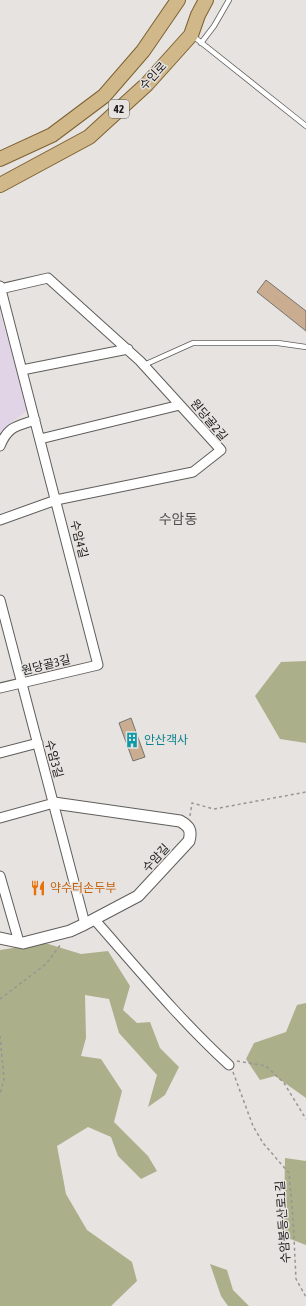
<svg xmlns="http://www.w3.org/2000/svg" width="306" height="1306" font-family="'Asap Condensed','Noto Sans KR',sans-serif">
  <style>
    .education { fill: #e2d4e7 }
    .forest { fill: #abaf8a }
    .building { fill: #caac91; stroke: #767371 }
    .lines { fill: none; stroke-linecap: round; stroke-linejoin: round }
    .service-casing { stroke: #605e5b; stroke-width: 6 }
    .minor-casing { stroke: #605e5b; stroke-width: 11 }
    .tertiary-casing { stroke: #605e5b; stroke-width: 13 }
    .primary-casing { stroke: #7d612f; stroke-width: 16 }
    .path { stroke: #989694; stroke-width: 1.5; stroke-dasharray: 3 3; stroke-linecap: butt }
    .service { stroke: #fff; stroke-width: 4.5 }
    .minor { stroke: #fff; stroke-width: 9 }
    .tertiary { stroke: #fff; stroke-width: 11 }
    .primary { stroke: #d1b88a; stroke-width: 14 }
    .labels { text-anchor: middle; stroke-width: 3; stroke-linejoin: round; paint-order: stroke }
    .shield { fill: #e6e3e1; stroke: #575654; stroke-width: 1 }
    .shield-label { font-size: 11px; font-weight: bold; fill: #1a1918 }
    .street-label { font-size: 12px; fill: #1a1918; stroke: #e6e3e1 }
    .culture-label { font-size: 12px; fill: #0d838f; stroke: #e6e3e1; text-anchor: start }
    .food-label { font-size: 12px; fill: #c56008; stroke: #e6e3e1; text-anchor: start }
    .quarter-label { font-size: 14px; fill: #504e4c; stroke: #e6e3e1 }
  </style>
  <rect width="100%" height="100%" fill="#e6e3e1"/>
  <path class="education" d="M0 313 28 410 8 425 0 439Z"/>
  <path class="forest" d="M306 661V743L280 739 255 696 281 662Z
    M45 943 81 954 108 951 130 986 123 1010 137 1023 150 1022 160 1048 179 1067 165 1095 148 1107 157 1075 119 1033 109 999 85 995 86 1038 81 1056 101 1059 122 1091 114 1122 148 1156 157 1171 141 1179 118 1156 111 1137 88 1127 57 1146 66 1194 87 1230 132 1262 137 1281 111 1306H0V950Z
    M306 1003V1098L275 1076 260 1080 246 1059 254 1043 286 1032 297 1005Z
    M285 1158 306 1161V1245L285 1237 284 1215Z
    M210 1264 227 1270 233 1290 249 1306H228L221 1296Z"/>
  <path class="building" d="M266 280 306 311V331L257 292Z
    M131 718 145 757 133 761 119 723Z"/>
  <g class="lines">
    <g class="service-casing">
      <path id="service" d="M193 36 306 126
        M201 43 214 26 229 0
        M144 365 193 343H278L306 347"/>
    </g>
    <g class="minor-casing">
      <path id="minor" d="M0 286 98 665 0 688
        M0 289 48 278 140 361 221 450 193 472 56 500 0 520
        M22 370 128 349
        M40 439 180 405
        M0 446C8 426 17 426 35 420
        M0 600 85 924
        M0 753 38 743
        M0 818 54 803
        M0 876 19 942
        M94 919C138 969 180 1020 229 1065"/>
    </g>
    <g class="tertiary-casing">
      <path id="tertiary" d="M0 938 23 943 70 931 85 924 138 896 189 841C192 830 189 826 180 821L54 803"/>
    </g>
    <g class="primary-casing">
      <path id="primary" d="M0 159 52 135 104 96 143 51 178 0
        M0 185 89 137 147 84 191 35 198 15 206 0"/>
    </g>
    <path class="path" d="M190 816 192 803 214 809 306 792
      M0 999 46 964 61 944
      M0 1036 4 1079 0 1094
      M237 1061 266 1066 284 1083 306 1119
      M233 1072 253 1126 263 1143 289 1173 293 1218 296 1279 306 1297"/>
    <use href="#service" class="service"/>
    <use href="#minor" class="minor"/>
    <use href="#tertiary" class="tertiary"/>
    <use href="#primary" class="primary"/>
  </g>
  <defs>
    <g id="building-bare" transform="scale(1.2)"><path d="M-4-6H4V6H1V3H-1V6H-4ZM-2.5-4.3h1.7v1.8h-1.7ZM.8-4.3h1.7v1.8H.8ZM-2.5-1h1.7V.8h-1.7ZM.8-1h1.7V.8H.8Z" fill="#0f9aa8" stroke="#e6e3e1" stroke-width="2.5" paint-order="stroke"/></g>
    <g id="restaurant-bare" transform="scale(1.2)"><path d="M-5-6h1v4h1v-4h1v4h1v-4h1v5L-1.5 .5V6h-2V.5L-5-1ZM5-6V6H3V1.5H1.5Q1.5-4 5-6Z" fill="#e8710a" stroke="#e6e3e1" stroke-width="2.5" paint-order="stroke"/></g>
  </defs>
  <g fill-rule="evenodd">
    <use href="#building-bare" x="132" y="740"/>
    <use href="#restaurant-bare" x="38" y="888"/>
  </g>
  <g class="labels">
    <rect class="shield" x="109" y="100" width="20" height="18" rx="3"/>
    <g class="shield-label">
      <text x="119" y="113">42</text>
    </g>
    <g class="street-label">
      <text transform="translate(153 76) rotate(-47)" y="4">수인로</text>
      <text transform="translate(209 420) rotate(50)" y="4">원당골2길</text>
      <text transform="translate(79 539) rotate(76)" y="4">수암4길</text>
      <text transform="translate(46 665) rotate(-14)" y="4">원당골3길</text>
      <text transform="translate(54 759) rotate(75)" y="4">수암3길</text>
      <text transform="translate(156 858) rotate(-47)" y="4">수암길</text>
      <text transform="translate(283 1222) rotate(-94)" y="4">수암봉등산로1길</text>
    </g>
    <g class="culture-label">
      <text x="144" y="744">안산객사</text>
    </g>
    <g class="food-label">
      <text x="50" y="892">약수터손두부</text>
    </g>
    <g class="quarter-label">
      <text x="178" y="524">수암동</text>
    </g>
  </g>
</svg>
